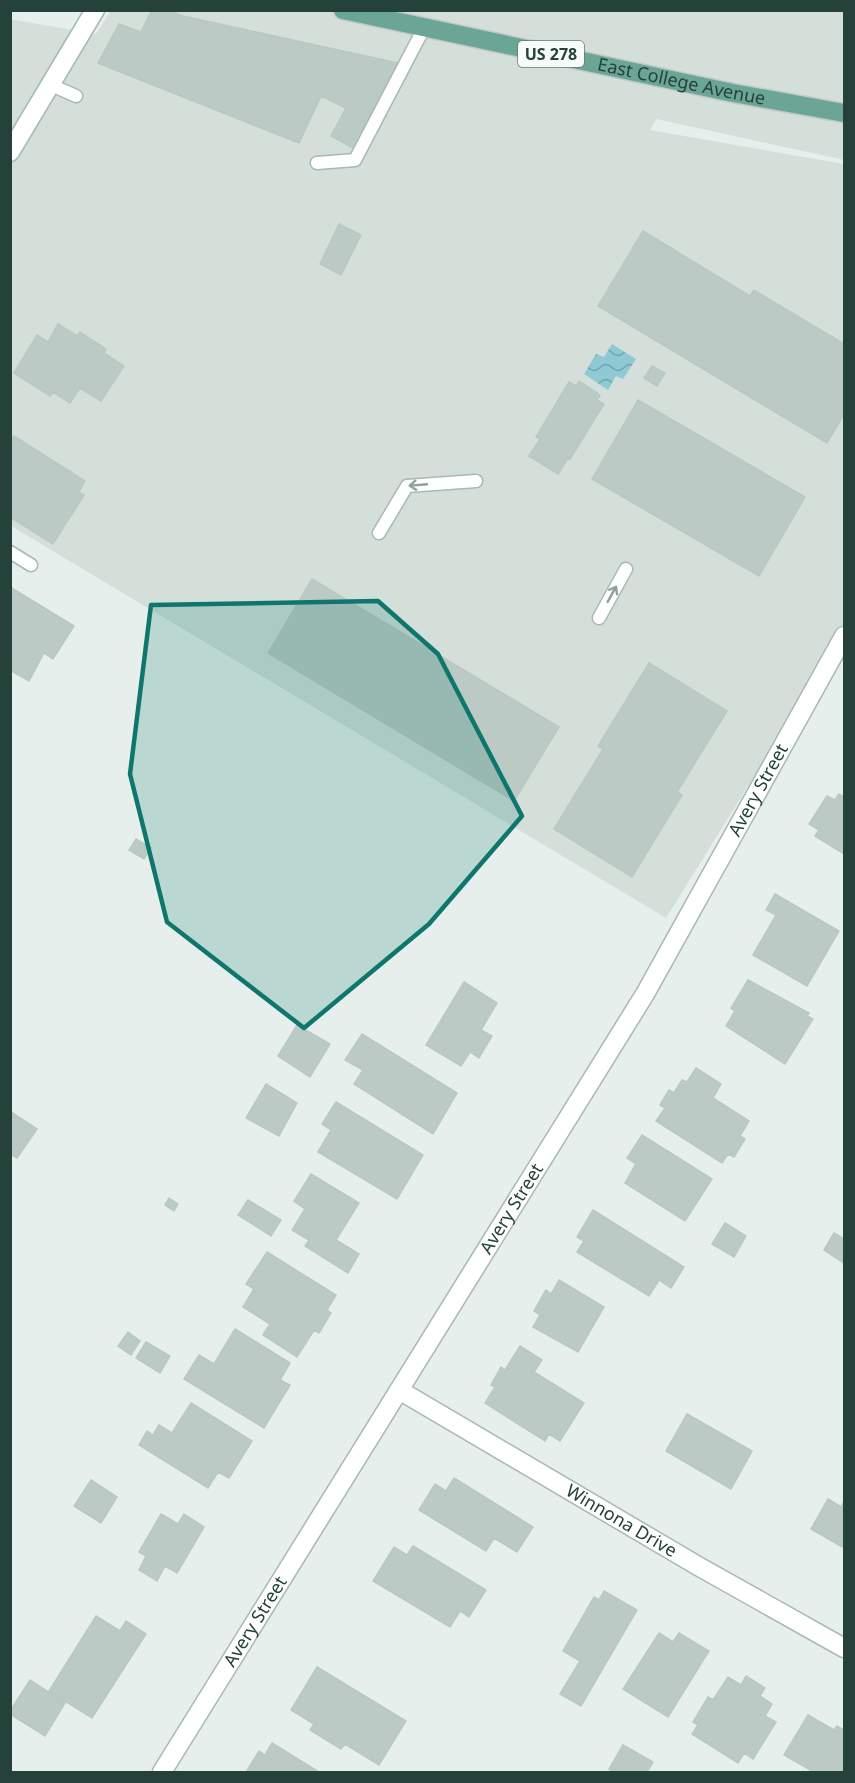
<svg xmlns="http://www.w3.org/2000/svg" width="855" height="1783" font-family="'Noto Sans',sans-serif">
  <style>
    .built { fill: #d4dfda }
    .water { fill: url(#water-waves) }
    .building { fill: #bbcac4; stroke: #b8c9c2; stroke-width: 1.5 }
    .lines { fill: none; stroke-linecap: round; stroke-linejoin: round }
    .lane-casing { stroke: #a8b8b2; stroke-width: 15 }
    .street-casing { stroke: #a8b8b2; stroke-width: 21 }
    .secondary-casing { stroke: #a4bbb3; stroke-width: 21 }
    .primary-casing { stroke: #c2cac8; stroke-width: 21 }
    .lane { stroke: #fff; stroke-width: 12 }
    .street { stroke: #fff; stroke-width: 18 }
    .secondary { stroke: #fff; stroke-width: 18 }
    .primary { stroke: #6aa596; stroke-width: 18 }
    .oneway { stroke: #92a09c }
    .marked { fill: #0f766e; fill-opacity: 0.2; stroke: #0f766e; stroke-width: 4.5; stroke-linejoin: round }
    .labels { text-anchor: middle; stroke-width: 4.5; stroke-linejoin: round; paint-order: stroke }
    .shield { fill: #f7fbf9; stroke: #637a73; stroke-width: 1.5 }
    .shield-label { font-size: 16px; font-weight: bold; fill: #24423a }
    .street-label { font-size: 18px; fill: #24423a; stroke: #f7fbf9 }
  </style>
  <defs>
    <pattern id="water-waves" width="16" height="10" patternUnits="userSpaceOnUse" patternTransform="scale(1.5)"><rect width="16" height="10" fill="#8ec9d4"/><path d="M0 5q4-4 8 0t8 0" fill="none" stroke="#74a5ad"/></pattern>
  </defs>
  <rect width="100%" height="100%" fill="#e6efeb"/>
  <path class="built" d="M111 10 844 11V160L656 119 650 130 844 164V632L666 918 11 526 10 19 96 34Z"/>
  <path class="water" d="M612 344 636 359 623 379 616 376 608 390 584 374 596 354 604 357Z"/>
  <path class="building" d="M152 10H167L183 16 398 63 355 149 331 136 346 108 321 96 299 143 98 63 119 24 141 32Z
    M339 224 361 235 341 275 320 264Z
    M643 231 750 296 754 290 844 344V414L827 443 598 306Z
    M58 324 77 336 80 332 106 349 104 353 124 366 101 401 80 388 70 403 53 392 50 396 14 373 37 335 48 342Z
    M652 366 665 373 657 386 644 378Z
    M579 381 600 395 597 400 604 404 570 459 568 458 558 474 529 456 540 439 536 437 569 382 576 386Z
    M638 400 805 497 759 576 592 479Z
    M14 436 85 481 79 492 84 495 53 544 10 517V442Z
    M312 579 559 727 514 801 268 653Z
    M10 587 74 626 53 659 44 653 29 681 10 670 12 657 10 656Z
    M649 663 727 711 677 792 682 795 632 877 554 829 603 749 598 746Z
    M839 794 844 797V854L815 836 819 830 809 824 827 796 835 800Z
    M136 839 151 848 144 859 129 850Z
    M775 894 839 931 807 986 753 955 776 915 766 910Z
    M748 980 809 1013 807 1016 813 1019 785 1064 726 1026 735 1011 731 1008Z
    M464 982 497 1003 481 1030 492 1036 479 1058 470 1052 461 1066 426 1045Z
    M297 1025 330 1044 310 1077 278 1056Z
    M362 1034 457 1093 433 1134 354 1084 363 1070 345 1060Z
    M696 1068 721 1084 713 1098 749 1121 740 1136 745 1139 734 1157 728 1154 722 1163 656 1121 665 1108 660 1105 669 1090 674 1093 682 1080 687 1082Z
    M266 1084 297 1103 279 1136 246 1118Z
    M336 1102 423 1155 397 1199 318 1152 331 1130 322 1124Z
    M10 1111 37 1129 17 1158 10 1154Z
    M642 1135 712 1179 685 1221 625 1183 636 1164 627 1158Z
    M311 1174 359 1203 336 1240 359 1254 348 1273 305 1246 309 1240 292 1230 305 1209 294 1201Z
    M169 1198 178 1204 174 1211 165 1205Z
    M248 1200 281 1220 271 1236 238 1215Z
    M593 1210 684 1267 671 1288 659 1280 649 1296 577 1252 584 1241 577 1237Z
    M725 1223 746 1236 734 1257 712 1244Z
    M834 1233 844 1239V1263L824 1250Z
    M267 1252 336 1295 327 1310 331 1313 319 1333 314 1330 297 1357 263 1335 270 1324 243 1307 254 1289 246 1284Z
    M559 1280 604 1307 578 1352 533 1327 540 1315 534 1311 546 1290 551 1294Z
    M235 1329 290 1363 280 1380 290 1385 264 1428 184 1379 199 1355 214 1364Z
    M128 1332 140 1341 131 1355 118 1346Z
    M146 1342 170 1356 160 1373 136 1358Z
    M520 1346 542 1360 534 1372 584 1403 560 1441 549 1434 545 1441 485 1403 495 1387 491 1385 501 1367 505 1370Z
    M191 1403 252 1441 229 1478 218 1472 208 1488 139 1445 147 1431 153 1435 159 1425 172 1433Z
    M687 1414 752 1451 731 1489 666 1451Z
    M454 1478 533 1527 517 1552 494 1538 486 1551 419 1510 435 1484 446 1491Z
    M91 1480 117 1497 101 1523 74 1506Z
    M828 1499 841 1507 844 1501V1548L811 1529Z
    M161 1514 178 1524 184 1514 204 1527 177 1573 165 1566 157 1581 139 1570 146 1556 139 1552Z
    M413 1546 486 1590 469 1617 460 1611 450 1627 373 1581 394 1547 407 1555Z
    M604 1591 637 1610 581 1706 560 1694 580 1661 563 1651 594 1597 599 1600Z
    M96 1616 120 1631 126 1621 146 1634 92 1718 49 1691Z
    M659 1633 673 1642 679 1633 709 1651 668 1717 623 1689Z
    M317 1667 406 1721 379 1765 345 1744 341 1749 310 1730 314 1724 291 1710Z
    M746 1676 765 1688 760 1696 772 1704 765 1716 776 1722 753 1759 744 1753 738 1763 692 1734 698 1725 693 1722 708 1697 713 1700 728 1677 741 1685Z
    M30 1680 65 1703 45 1736 10 1714V1711Z
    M808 1715 834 1730 837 1726 844 1730V1772H814L784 1755Z
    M272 1743 319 1772H246L259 1751 265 1755Z
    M623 1745 653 1762 647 1772H614L609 1769Z"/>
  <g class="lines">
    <g class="lane-casing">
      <path id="lane" d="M51 85 76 96
        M317 163 355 160 424 28
        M379 533 407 486 476 481
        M10 552 31 565
        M599 618 626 569"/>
    </g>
    <g class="street-casing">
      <g id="street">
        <path id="s1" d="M399 1390 698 1566 844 1648"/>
        <path id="s2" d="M162 1772 645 994 844 636"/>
      </g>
    </g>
    <g class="secondary-casing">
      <path id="secondary" d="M10 152 95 10"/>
    </g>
    <g class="primary-casing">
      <g id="primary">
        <path id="s3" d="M343 10 733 93 844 113"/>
      </g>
    </g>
    <use href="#lane" class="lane"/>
    <use href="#street" class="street"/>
    <use href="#secondary" class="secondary"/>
    <use href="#primary" class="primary"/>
  </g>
  <defs><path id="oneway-shaft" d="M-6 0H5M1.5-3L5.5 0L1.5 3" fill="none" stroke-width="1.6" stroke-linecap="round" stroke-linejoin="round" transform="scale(1.5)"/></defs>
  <g class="oneway">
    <use href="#oneway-shaft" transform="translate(418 485) rotate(175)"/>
    <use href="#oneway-shaft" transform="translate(612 594) rotate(-61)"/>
  </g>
  <path class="marked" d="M378 601 438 654 522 816 429 924 304 1028 167 922 130 774 151 605Z"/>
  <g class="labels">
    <rect class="shield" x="518" y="41" width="66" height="26" rx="4.5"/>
    <g class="shield-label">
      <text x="551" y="60">US 278</text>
    </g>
    <g class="street-label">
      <text dy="6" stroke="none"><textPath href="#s3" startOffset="346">East College Avenue</textPath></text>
      <text dy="6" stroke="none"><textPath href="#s2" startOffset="1149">Avery Street</textPath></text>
      <text dy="6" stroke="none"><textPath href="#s2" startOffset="663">Avery Street</textPath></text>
      <text dy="6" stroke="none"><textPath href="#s1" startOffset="258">Winnona Drive</textPath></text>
      <text dy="6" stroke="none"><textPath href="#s2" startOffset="177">Avery Street</textPath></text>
    </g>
  </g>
  <rect width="855" height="1783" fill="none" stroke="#24423a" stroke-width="24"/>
</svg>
